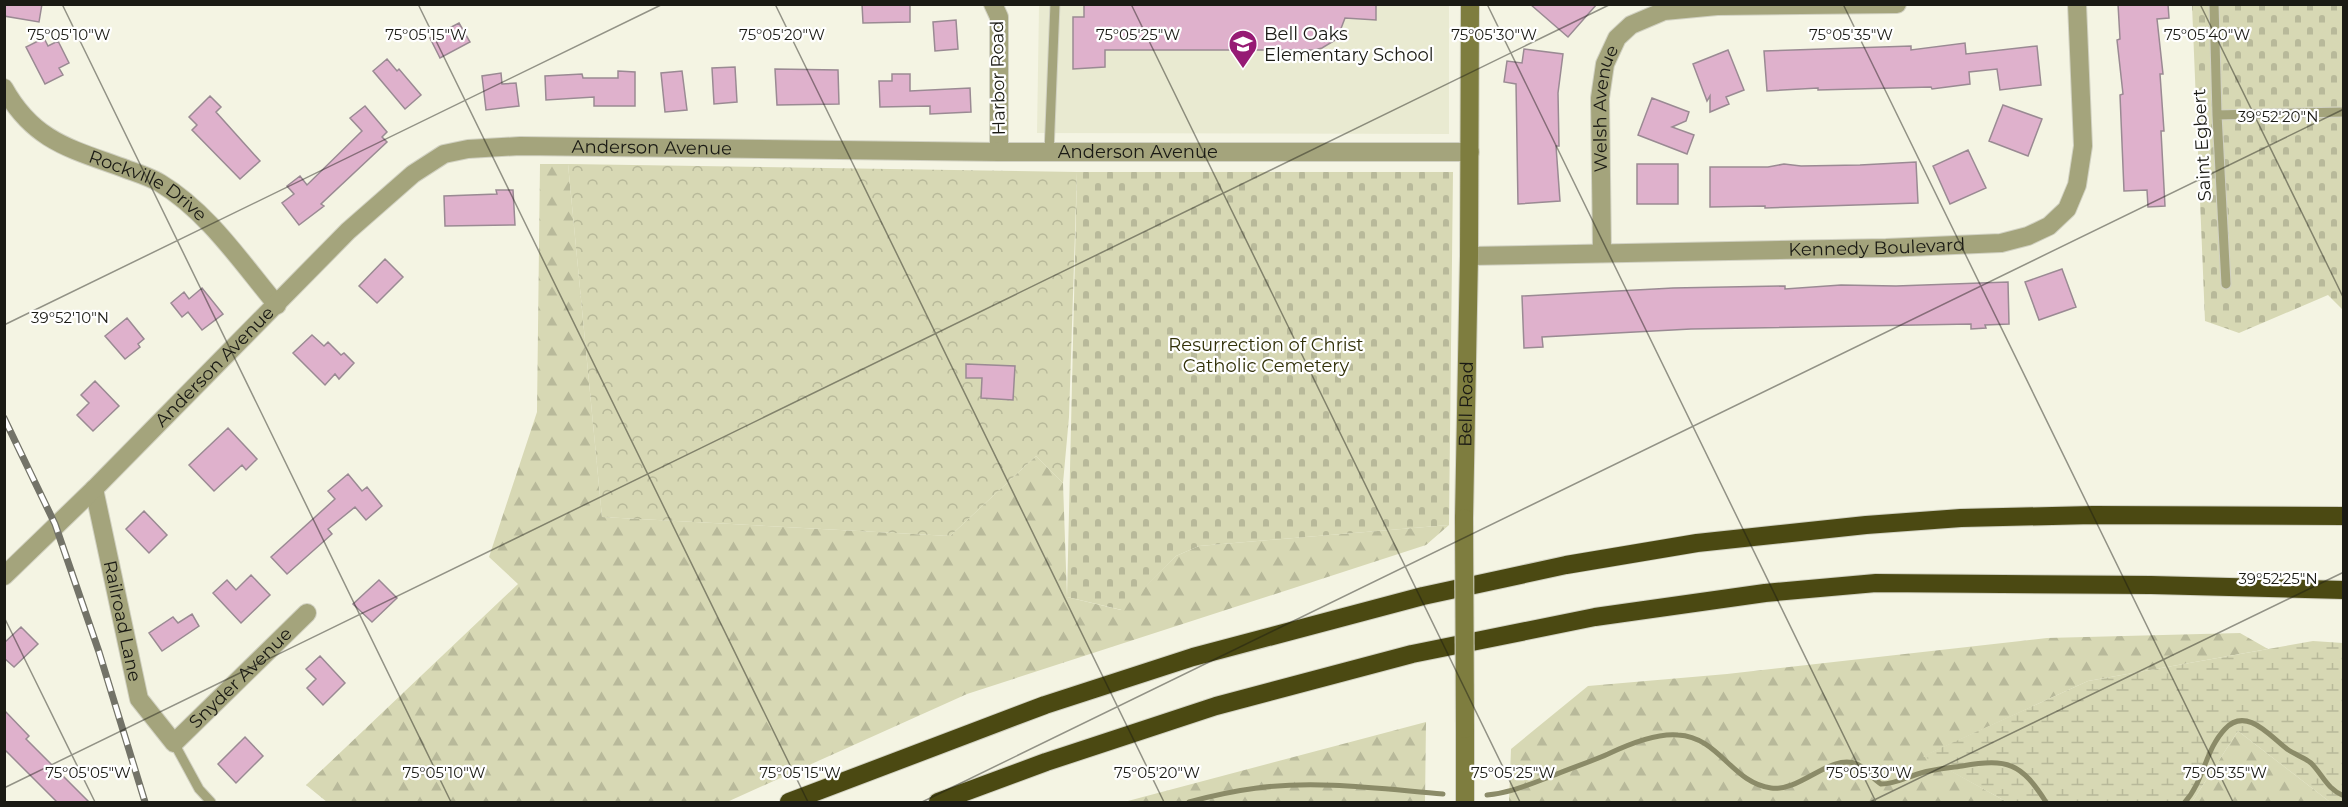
<svg xmlns="http://www.w3.org/2000/svg" width="2348" height="807" font-family="Montserrat,sans-serif">
  <style>
    .built { fill: #e9ead1 }
    .forest { fill: url(#forest-firs) }
    .wetland { fill: url(#wetland-marsh) }
    .cemetery { fill: url(#cemetery-stones) }
    .park { fill: url(#park-crowns) }
    .lines { fill: none; stroke-linecap: round; stroke-linejoin: round }
    .stream { stroke: #8b8b68; stroke-width: 5 }
    .building { fill: #dfb1cc; stroke: #9a8a93; stroke-width: 1.5 }
    .lane-casing { stroke: #d1d1c2; stroke-width: 11 }
    .street-casing { stroke: #d1d1c2; stroke-width: 20 }
    .secondary-casing { stroke: #d1d1c2; stroke-width: 20 }
    .highway-casing { stroke: #d1d1c2; stroke-width: 20 }
    .lane { stroke: #a4a47c; stroke-width: 9 }
    .street { stroke: #a4a47c; stroke-width: 18 }
    .secondary { stroke: #7e7d3f; stroke-width: 18 }
    .highway { stroke: #4b4912; stroke-width: 18 }
    .rail-casing { stroke: #737368; stroke-width: 7 }
    .rail { stroke: #fff; stroke-width: 4.5; stroke-dasharray: 14; stroke-linecap: butt }
    .secondary-bridge-casing { stroke: #d1d1c2; stroke-width: 20; stroke-linecap: butt }
    .secondary-bridge { stroke: #7e7d3f; stroke-width: 18 }
    .ticks { fill: none; stroke: #1a1a14; stroke-width: 1.5; stroke-opacity: 0.45 }
    .labels { text-anchor: middle; stroke-width: 4.5; stroke-linejoin: round; paint-order: stroke }
    .poi-label { font-size: 18px; fill: #1a1a14; stroke: #fff; text-anchor: start }
    .street-label { font-size: 18px; fill: #1a1a14; stroke: #fff }
    .park-label { font-size: 18px; fill: #313008; stroke: #fff }
    .ticks-label { font-size: 15px; text-anchor: middle; fill: #1a1a14; stroke: #fff; stroke-width: 4.5; stroke-linejoin: round; paint-order: stroke }
  </style>
  <defs>
    <pattern id="forest-firs" width="22" height="20" patternUnits="userSpaceOnUse" patternTransform="scale(1.5)"><rect width="22" height="20" fill="#d7d8b4"/><path d="M5 1l3.5 6h-7zM16 11l3.5 6h-7z" fill="#b8b99a"/></pattern>
    <pattern id="wetland-marsh" width="20" height="14" patternUnits="userSpaceOnUse" patternTransform="scale(1.5)"><rect width="20" height="14" fill="#d7d8b4"/><path d="M1 5h8M5 5V1M11 12h8M15 12V8" fill="none" stroke="#b8b99a"/></pattern>
    <pattern id="cemetery-stones" width="16" height="16" patternUnits="userSpaceOnUse" patternTransform="scale(1.5)"><rect width="16" height="16" fill="#d7d8b4"/><path d="M2 7V4a2 2 0 0 1 4 0v3zM10 15v-3a2 2 0 0 1 4 0v3z" fill="#b8b99a"/></pattern>
    <pattern id="park-crowns" width="20" height="18" patternUnits="userSpaceOnUse" patternTransform="scale(1.5)"><rect width="20" height="18" fill="#d7d8b4"/><path d="M2 6a3 3 0 1 1 6 0M12 15a3 3 0 1 1 6 0" fill="none" stroke="#b8b99a"/></pattern>
  </defs>
  <rect width="100%" height="100%" fill="#f4f4e3"/>
  <path class="built" d="M1039 5H1449V134L1037 133Z"/>
  <path class="forest" d="M540 164H568L602 517 950 536 1036 456 1063 483 1067 597 1121 610 1176 556 1199 546 1449 525 1426 545 967 694 727 802H327L306 785 518 584 489 557 537 412Z
    M2240 633 2268 649 2088 681 1924 756 2007 802H1509L1511 749 1588 686 1727 674 2047 638Z
    M1426 722 1425 802H1124Z
    M2238 731 2330 802H2192Z"/>
  <path class="wetland" d="M2313 641 2343 643V802H2330L2238 731 2192 802H2007L1923 756 2088 681Z"/>
  <path class="cemetery" d="M2192 5H2343V310L2328 295 2239 333 2205 321Z
    M1077 172H1453L1449 525 1199 546 1176 556 1122 610 1067 597Z"/>
  <path class="park" d="M568 164 1077 172 1069 417 1063 483 1036 456 950 536 602 517Z"/>
  <g class="lines">
    <path class="stream" d="M1487 795C1511 793 1530 784 1552 776 1571 768 1590 762 1608 754 1627 745 1657 733 1678 735 1719 737 1732 783 1771 788 1801 792 1830 753 1857 764 1867 769 1872 779 1881 784 1896 784 1907 777 1921 773 1934 769 1949 768 1962 766 2008 758 2021 763 2046 802
      M1189 802C1211 796 1234 791 1257 788 1318 780 1382 789 1443 794
      M2185 802C2204 781 2205 750 2225 729 2246 706 2270 736 2287 749 2295 755 2304 757 2311 763 2323 775 2327 789 2344 796"/>
  </g>
  <path class="building" d="M4 4H42L39 22 4 16Z
    M862 4H910V22L863 23Z
    M1084 4H1376V20L1345 18 1337 39 1322 48 1314 50H1105V67L1073 69V17H1084Z
    M1530 4H1597L1568 37Z
    M2118 4H2168L2169 18 2157 19 2163 74H2160L2164 131H2161L2165 206 2148 207 2147 190 2124 191 2120 95 2123 94 2117 40 2120 39Z
    M956 20 958 49 935 51 933 22Z
    M459 23 470 42 440 58 430 38Z
    M44 38 48 46 58 41 69 63 59 68 63 75 45 84 26 47Z
    M1965 43 1966 54 2037 46 2041 85 2000 90 1997 69 1969 72 1970 84 1932 89 1931 87 1818 90V88L1767 91 1764 51 1911 46V50Z
    M1524 49 1563 54 1558 93 1559 146H1556L1560 201 1518 204 1516 84 1504 82 1507 61 1522 63Z
    M1728 50 1744 90 1726 97 1729 104 1710 112V96L1707 101 1693 64Z
    M387 59 397 71 399 69 421 95 405 109 373 71Z
    M735 67 737 102 714 104 712 68Z
    M775 69 838 70 839 104 777 105Z
    M618 71 635 72V106H594V97L546 100 545 76 582 74 583 78H618Z
    M682 71 687 110 665 112 661 73Z
    M501 73 502 84 516 83 519 106 486 110 482 76Z
    M892 74H910V91L970 88 971 112 930 114V106L880 107 879 81H892Z
    M210 96 221 107 216 112 260 161 240 179 192 130 197 125 189 117Z
    M1652 98 1689 112 1686 121 1672 127 1694 135 1687 154 1638 135Z
    M2003 105 2042 119 2028 156 1989 141Z
    M365 106 387 132 382 137 387 142 321 204 324 206 299 225 282 203 294 194 287 186 300 176 307 185 362 131 350 118Z
    M1968 150 1986 188 1950 204 1933 166Z
    M1916 162 1918 203 1765 208V206L1710 207V167H1768L1784 164 1801 166 1860 165Z
    M1637 164H1678V204H1637Z
    M496 190H513L515 225 445 226 444 196 497 194Z
    M385 259 403 277 377 303 359 286Z
    M2062 269 2076 307 2039 320 2025 282Z
    M2008 282 2009 324 1985 325 1986 328 1971 329V324L1691 329 1542 337 1543 347 1524 348 1522 296 1673 288 1785 286V289L1841 285 1896 286Z
    M202 288 223 314 202 330 188 312 182 317 171 303 184 292 189 299Z
    M127 318 144 339 138 344 140 347 125 359 105 336Z
    M312 335 324 346 328 342 341 355 344 353 354 363 339 379 335 374 325 385 293 353Z
    M966 364 1015 366 1013 400 981 398 982 378H966Z
    M95 381 119 406 93 431 77 415 89 403 81 395Z
    M228 428 257 459 246 470 242 465 214 491 189 465Z
    M348 474 362 491 367 487 382 506 366 520 355 507 328 529 332 534 287 574 271 557 335 499 328 491Z
    M144 511 167 535 149 553 126 529Z
    M251 575 270 595 241 623 213 593 227 580 236 590Z
    M379 580 397 598 372 622 353 604Z
    M192 614 199 626 162 651 149 633 173 617 178 623Z
    M21 627 38 644 14 667 4 658V643Z
    M320 656 345 683 323 705 307 688 316 679 306 669Z
    M4 710 29 736 26 739 89 802H57L4 749Z
    M245 737 263 756 236 783 218 764Z"/>
  <g class="lines">
    <g class="lane-casing">
      <path id="lane" d="M2214 4 2217 115 2226 284
        M2217 115 2344 112
        M1049 153 1055 4
        M174 743 199 789 211 802"/>
    </g>
    <g class="street-casing">
      <g id="street">
        <path d="M993 4 999 17V152"/>
        <path id="s1" d="M4 88C34 142 72 149 126 169 137 173 150 177 160 183 208 212 241 262 277 305"/>
        <path id="s2" d="M1602 252 1600 98 1605 64 1617 38 1631 25 1664 11 1717 6 1897 4"/>
        <path id="s3" d="M1469 256 1886 248 2001 243 2028 236 2049 226 2067 209 2077 185 2083 146 2077 4"/>
        <path id="s4" d="M94 489 139 699 174 743 307 613"/>
        <path id="s5" d="M4 576 94 489 348 231 413 174 444 154 468 149 520 146 999 152H1470"/>
      </g>
    </g>
    <g class="secondary-casing">
      <g id="secondary">
        <path id="s6" d="M1464 518 1469 256 1470 4"/>
        <path d="M1465 729V802"/>
      </g>
    </g>
    <g class="highway-casing">
      <path id="highway" d="M789 802 1045 705 1193 657 1423 596 1566 565 1697 543 1866 525 1961 518 2093 515 2344 516
        M938 802 1046 762 1216 706 1412 654 1595 617 1765 593 1876 583 2151 585 2344 590"/>
    </g>
    <use href="#lane" class="lane"/>
    <use href="#street" class="street"/>
    <use href="#secondary" class="secondary"/>
    <use href="#highway" class="highway"/>
    <g class="rail-casing">
      <path id="rail" d="M4 418 55 524 99 652 145 802"/>
    </g>
    <use href="#rail" class="rail"/>
    <g class="secondary-bridge-casing">
      <path id="secondary-bridge" d="M1464 518 1465 729"/>
    </g>
    <use href="#secondary-bridge" class="secondary-bridge"/>
  </g>
  <path class="ticks" d="M62 4 451 802M418 4 808 802M775 4 1164 802M1131 4 1520 802M1487 4 1876 802M1843 4 2233 802M2200 4 2344 299M4 325 663 4M4 617 95 802M4 788 1611 4M922 802 2344 109M1870 802 2344 572"/>
  <defs>
    <g id="school-pin" transform="scale(1.5)"><path d="M0 17L-7.5 6A9.5 9.5 0 1 1 7.5 6Z" fill="#961a74" stroke="#fff"/><path d="M0-5L7-2L0 1L-7-2ZM-4 1L0 2.5L4 1V4Q0 6-4 4Z" fill="#fff"/></g>
  </defs>
  <g fill-rule="evenodd">
    <use href="#school-pin" x="1243" y="44"/>
  </g>
  <g class="labels">
    <g class="poi-label">
      <text x="1264" y="40">Bell Oaks<tspan x="1264" dy="21">Elementary School</tspan></text>
    </g>
    <g class="street-label">
      <text transform="translate(998 78) rotate(-91)" y="6">Harbor Road</text>
      <text dy="6" stroke="none"><textPath href="#s2" startOffset="144">Welsh Avenue</textPath></text>
      <text transform="translate(2202 145) rotate(-93)" y="6">Saint Egbert</text>
      <text dy="6" stroke="none"><textPath href="#s5" startOffset="819">Anderson Avenue</textPath></text>
      <text dy="6" stroke="none"><textPath href="#s5" startOffset="1305">Anderson Avenue</textPath></text>
      <text dy="6" stroke="none"><textPath href="#s1" startOffset="178">Rockville Drive</textPath></text>
      <text dy="6" stroke="none"><textPath href="#s3" startOffset="408">Kennedy Boulevard</textPath></text>
      <text dy="6" stroke="none"><textPath href="#s5" startOffset="297">Anderson Avenue</textPath></text>
      <text dy="6" stroke="none"><textPath href="#s6" startOffset="114">Bell Road</textPath></text>
      <text dy="6" stroke="none"><textPath href="#s4" startOffset="135">Railroad Lane</textPath></text>
      <text dy="6" stroke="none"><textPath href="#s4" startOffset="364">Snyder Avenue</textPath></text>
    </g>
    <g class="park-label">
      <text x="1266" y="351">Resurrection of Christ<tspan x="1266" dy="21">Catholic Cemetery</tspan></text>
    </g>
  </g>
  <g class="ticks-label">
    <text x="1494" y="40">75°05'30"W</text>
    <text x="1851" y="40">75°05'35"W</text>
    <text x="2207" y="40">75°05'40"W</text>
    <text x="69" y="40">75°05'10"W</text>
    <text x="426" y="40">75°05'15"W</text>
    <text x="782" y="40">75°05'20"W</text>
    <text x="1138" y="40">75°05'25"W</text>
    <text x="2278" y="122">39°52'20"N</text>
    <text x="70" y="323">39°52'10"N</text>
    <text x="2278" y="584">39°52'25"N</text>
    <text x="88" y="778">75°05'05"W</text>
    <text x="444" y="778">75°05'10"W</text>
    <text x="800" y="778">75°05'15"W</text>
    <text x="1157" y="778">75°05'20"W</text>
    <text x="1513" y="778">75°05'25"W</text>
    <text x="1869" y="778">75°05'30"W</text>
    <text x="2225" y="778">75°05'35"W</text>
  </g>
  <rect width="2348" height="807" fill="none" stroke="#1a1a14" stroke-width="12"/>
</svg>
